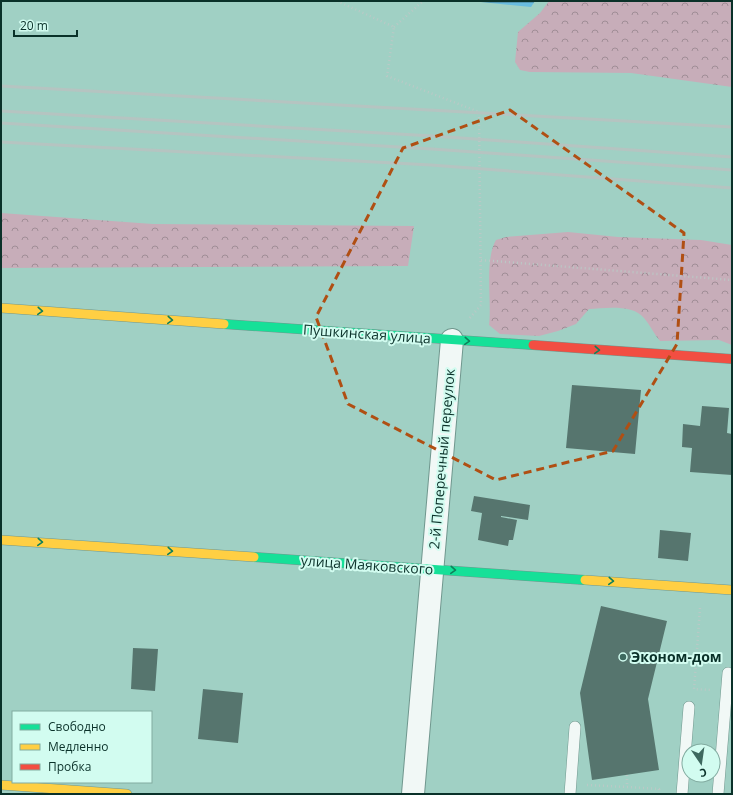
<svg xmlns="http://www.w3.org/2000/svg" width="733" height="795" font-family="'Open Sans',sans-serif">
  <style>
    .forest { fill: url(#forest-crowns) }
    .water { fill: url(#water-rules) }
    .building { fill: #56756e }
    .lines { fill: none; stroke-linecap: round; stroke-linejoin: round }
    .lane-casing { stroke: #70978e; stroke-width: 12 }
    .street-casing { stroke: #70978e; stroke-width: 24 }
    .fast-casing { stroke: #70978e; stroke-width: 10 }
    .slow-casing { stroke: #70978e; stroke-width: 10 }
    .jam-casing { stroke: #70978e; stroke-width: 10 }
    .path { stroke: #bac9c6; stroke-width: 2.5; stroke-dasharray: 1 3; stroke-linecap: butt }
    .lane { stroke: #f1f8f6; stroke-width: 11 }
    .street { stroke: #f1f8f6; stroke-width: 22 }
    .fast { stroke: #16e098; stroke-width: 9 }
    .slow { stroke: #ffcf43; stroke-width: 9 }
    .jam { stroke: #f24e42; stroke-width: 9 }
    .rail { stroke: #b5c4c1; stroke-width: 3 }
    .oneway { stroke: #0f805b }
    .marked { fill: none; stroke: #b04f13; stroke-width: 3; stroke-dasharray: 8 5; stroke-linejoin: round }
    .poi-dot { fill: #3e695f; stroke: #d2fcf0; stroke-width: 1.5 }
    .labels { text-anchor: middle; stroke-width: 4; stroke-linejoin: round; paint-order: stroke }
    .street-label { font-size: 14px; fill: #0a3129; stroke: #d2fcf0 }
    .poi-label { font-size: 14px; font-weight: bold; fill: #0a3129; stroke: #d2fcf0; text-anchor: start }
  </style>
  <defs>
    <pattern id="forest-crowns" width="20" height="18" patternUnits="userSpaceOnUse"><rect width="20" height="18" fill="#c7adb9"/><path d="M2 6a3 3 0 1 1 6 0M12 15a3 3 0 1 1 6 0" fill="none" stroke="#a08d96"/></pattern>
    <pattern id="water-rules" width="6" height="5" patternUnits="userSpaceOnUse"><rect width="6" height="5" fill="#69bcdf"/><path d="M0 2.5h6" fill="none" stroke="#5599b5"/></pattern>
  </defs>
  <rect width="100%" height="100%" fill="#a0d0c4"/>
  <path class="forest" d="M549 1H732V87L631 73 530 72 520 70 515 62 518 32 540 13Z
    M1 213 153 224 414 226 408 266 1 268Z
    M568 232 618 237 701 240 732 245V345L719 340 660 341C654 334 650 325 644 318 633 304 605 308 589 309L576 324 558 331 539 336 500 334 489 325C492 301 484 261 496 240L506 237Z"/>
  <path class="water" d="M471 1H535L531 7Z"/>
  <path class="building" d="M572 385 641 390 635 454 566 448Z
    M702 406 729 408 727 433 732 434V475L690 472 692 448 682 447 683 424 700 426Z
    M474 496 530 505 528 520 501 516V517L517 520 513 540H509L508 546 478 540 482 513 471 511Z
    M660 530 691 533 688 561 658 558Z
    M601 606 667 621 648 699 659 770 592 780 580 693Z
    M133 648 158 649 155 691 131 689Z
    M203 689 243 693 238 743 198 739Z"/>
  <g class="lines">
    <g class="lane-casing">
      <path id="lane" d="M570 794 575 727
        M682 794 689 707
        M718 794 728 673"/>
    </g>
    <g class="street-casing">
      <path id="street" d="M413 794 452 340"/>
    </g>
    <g class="fast-casing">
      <path id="fast" d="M224 324 533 345
        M254 557 585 580"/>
    </g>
    <g class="slow-casing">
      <path id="slow" d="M1 308 224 324
        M1 540 254 557
        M585 580 732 590
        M1 785 127 794"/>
    </g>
    <g class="jam-casing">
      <path id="jam" d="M533 345 732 359"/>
    </g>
    <path class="path" d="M337 1 394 27 387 76 479 112 481 305 469 319
      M394 27 423 1
      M481 260 732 280
      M700 608 694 689 712 690
      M627 775V787L659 789V794
      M587 785 627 787"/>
    <use href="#lane" class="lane"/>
    <use href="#street" class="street"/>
    <use href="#fast" class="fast"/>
    <use href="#slow" class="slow"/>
    <use href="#jam" class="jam"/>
    <path class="rail" d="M1 86 732 127
      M1 111 433 136 732 157
      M1 123 432 149 732 170
      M1 142 431 165 732 188"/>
  </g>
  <defs><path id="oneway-chevron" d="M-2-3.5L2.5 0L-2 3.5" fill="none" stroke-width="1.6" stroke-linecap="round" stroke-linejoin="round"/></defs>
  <g class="oneway">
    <use href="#oneway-chevron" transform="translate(40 311) rotate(4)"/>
    <use href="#oneway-chevron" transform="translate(170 320) rotate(4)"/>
    <use href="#oneway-chevron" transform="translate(467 341) rotate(4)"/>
    <use href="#oneway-chevron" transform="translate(597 350) rotate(4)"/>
    <use href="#oneway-chevron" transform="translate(40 542) rotate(4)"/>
    <use href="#oneway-chevron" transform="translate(170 551) rotate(4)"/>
    <use href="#oneway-chevron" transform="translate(453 570) rotate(4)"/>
    <use href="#oneway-chevron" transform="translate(611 581) rotate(4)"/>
  </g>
  <path class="marked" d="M510 110 684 233 677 344 613 451 496 480 348 404 316 317 403 148Z"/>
  <circle class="poi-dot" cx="623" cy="657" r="4"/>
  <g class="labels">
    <g class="street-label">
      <text transform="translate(367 334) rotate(4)" y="5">Пушкинская улица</text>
      <text transform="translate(442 459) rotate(-85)" y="5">2-й Поперечный переулок</text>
      <text transform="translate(367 565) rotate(4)" y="5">улица Маяковского</text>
    </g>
    <g class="poi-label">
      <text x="631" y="662">Эконом-дом</text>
    </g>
  </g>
  <rect width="733" height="795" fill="none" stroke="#0a3129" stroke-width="4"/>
  <rect x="12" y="711" width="140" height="72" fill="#d2fcf0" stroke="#82aba0"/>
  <rect x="20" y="724" width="20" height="6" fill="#16e098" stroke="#82aba0"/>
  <text x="48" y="731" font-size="12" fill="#0a3129">Свободно</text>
  <rect x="20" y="744" width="20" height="6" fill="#ffcf43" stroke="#82aba0"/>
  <text x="48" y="751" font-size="12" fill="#0a3129">Медленно</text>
  <rect x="20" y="764" width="20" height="6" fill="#f24e42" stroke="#82aba0"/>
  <text x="48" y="771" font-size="12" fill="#0a3129">Пробка</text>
  <g transform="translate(701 763) rotate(167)"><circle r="19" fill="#d2fcf0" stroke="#82aba0"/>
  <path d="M0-3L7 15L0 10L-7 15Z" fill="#3e695f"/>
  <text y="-6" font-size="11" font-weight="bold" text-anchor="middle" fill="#0a3129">С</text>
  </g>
  <path d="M14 30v6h63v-6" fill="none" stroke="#0a3129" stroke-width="2"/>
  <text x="20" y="30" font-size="12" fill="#0a3129" stroke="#d2fcf0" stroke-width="3" paint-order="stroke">20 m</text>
</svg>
